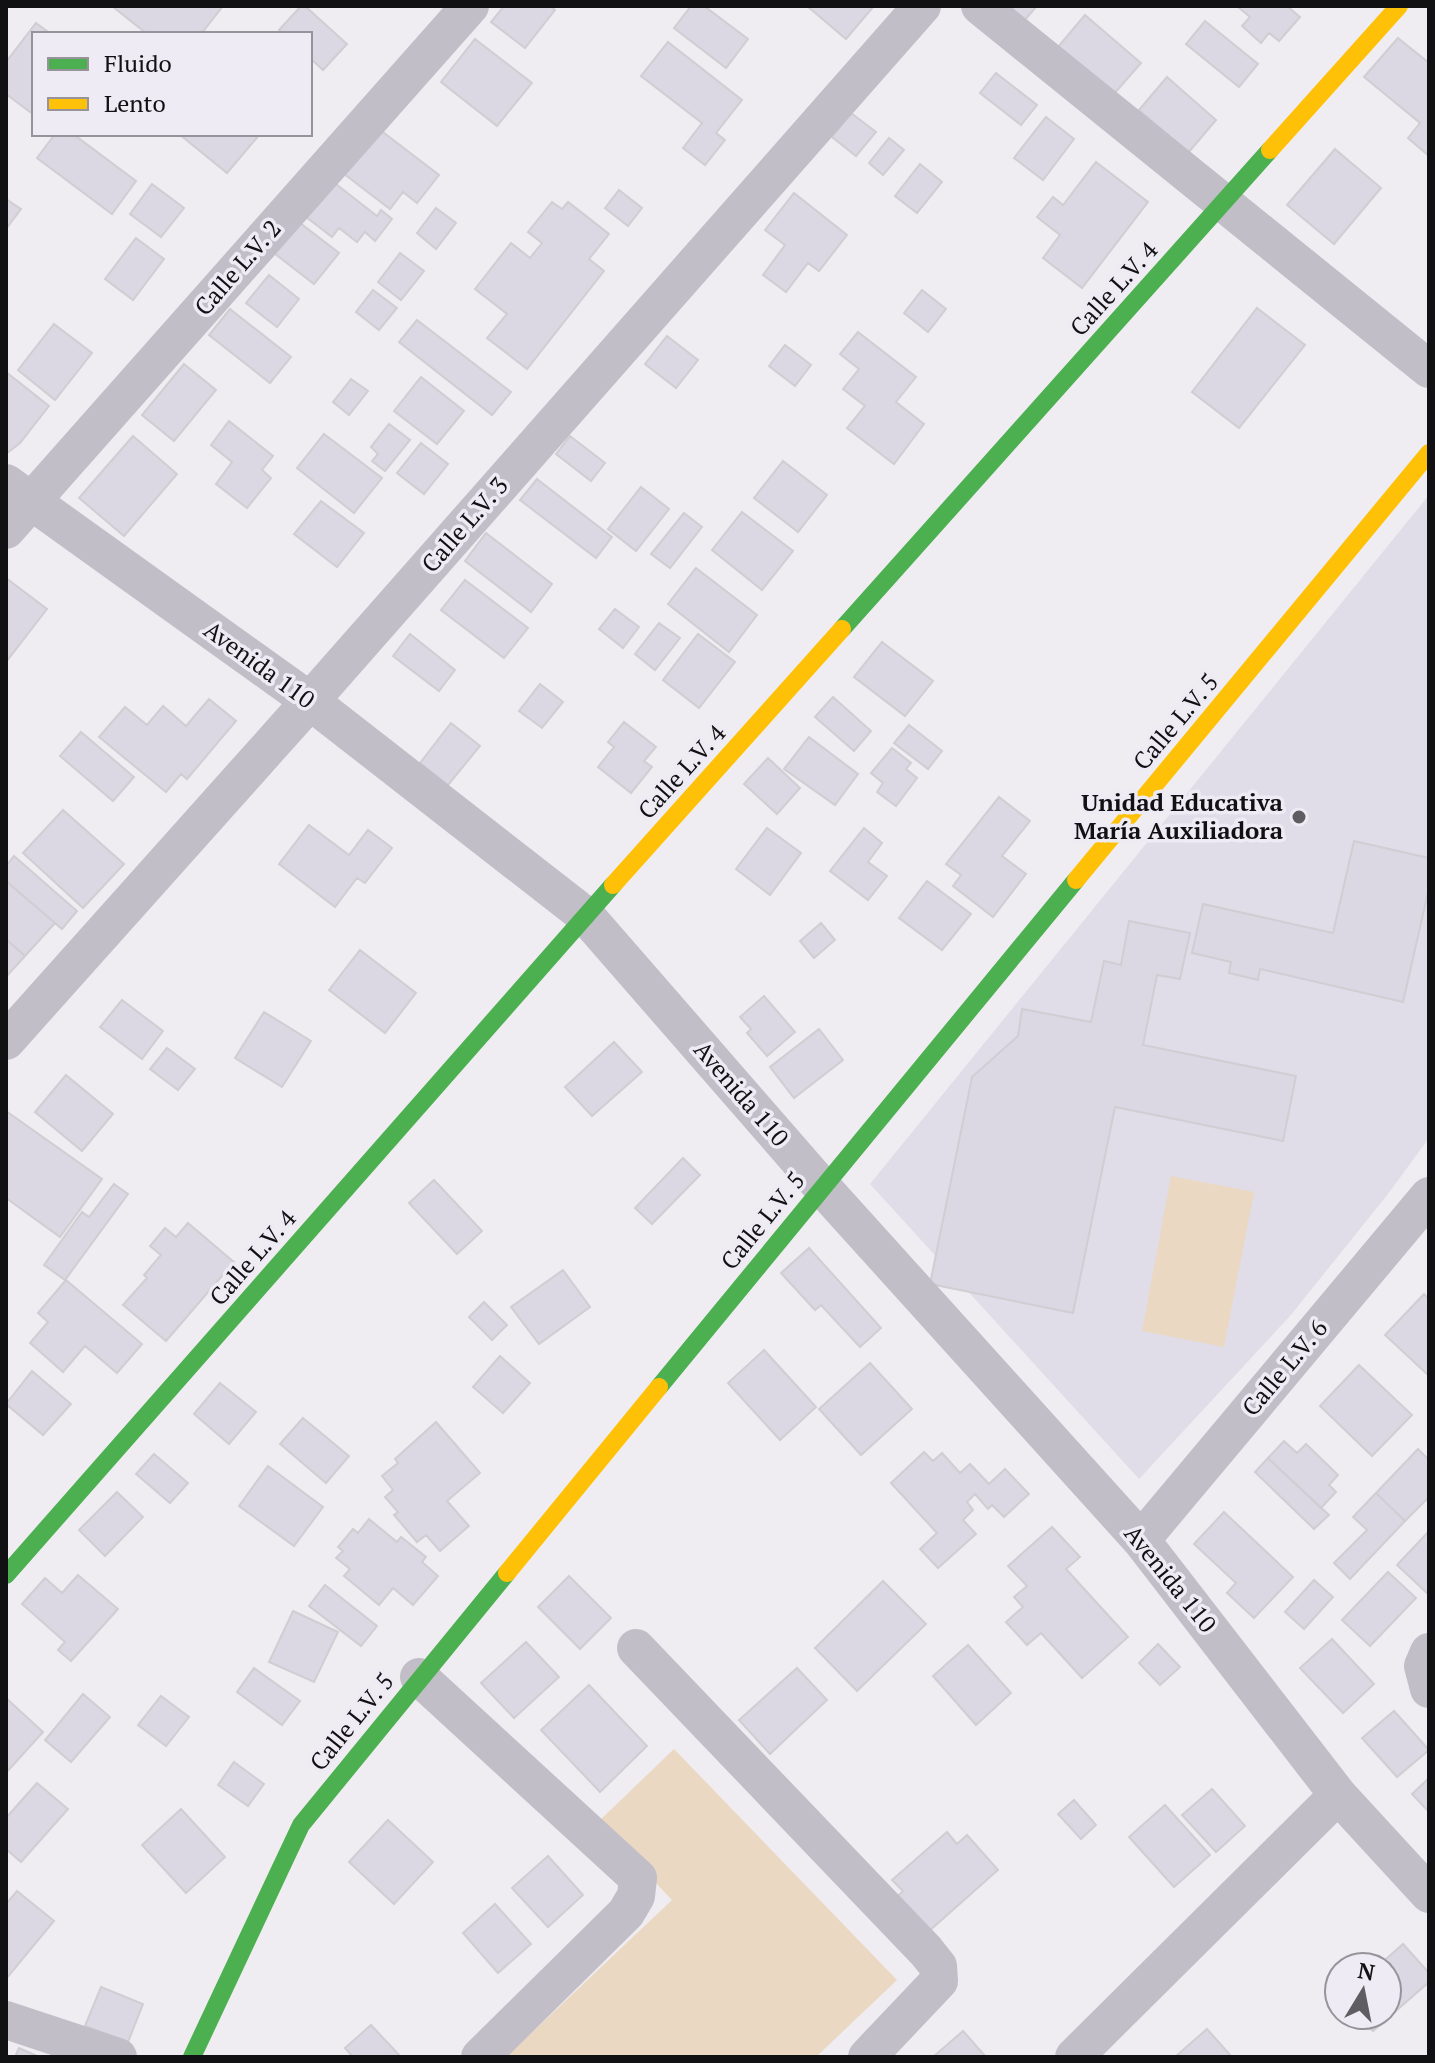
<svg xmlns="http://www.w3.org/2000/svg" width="1435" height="2063" font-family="'PT Serif',serif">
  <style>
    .built { fill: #e0dde8 }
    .green { fill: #ebd8c2 }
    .building { fill: #dbd7e3; stroke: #d0ced2; stroke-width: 2 }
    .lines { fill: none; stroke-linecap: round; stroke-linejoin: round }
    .street { stroke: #c1bec8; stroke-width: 38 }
    .fast { stroke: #4caf50; stroke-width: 18 }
    .slow { stroke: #ffc107; stroke-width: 18 }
    .poi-dot { fill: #5f5d61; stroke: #eeebf4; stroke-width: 3 }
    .labels { text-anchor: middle; stroke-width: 7; stroke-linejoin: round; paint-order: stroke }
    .street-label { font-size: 24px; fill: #111013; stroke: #eeebf4 }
    .poi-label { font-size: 24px; font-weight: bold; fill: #111013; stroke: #eeebf4; text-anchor: end }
  </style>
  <rect width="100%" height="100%" fill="#efedf2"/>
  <path class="built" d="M1429 495V1138L1388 1194 1290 1316 1139 1479 870 1184Z"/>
  <path class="green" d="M1171 1176 1254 1192 1224 1347 1142 1331Z
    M674 1749 897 1980 816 2057H506L672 1900 598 1822Z"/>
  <path class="building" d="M112 6H223L201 34H147Z
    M301 6H305L347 44 323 70 310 58V34H283L279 30Z
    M504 6H550L555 10 525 48 491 22Z
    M691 6H704L748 39 726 68 674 28Z
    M807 6H874L846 39Z
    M1001 6H1037L1022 23Z
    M1237 6H1287L1300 17 1279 41 1269 33 1261 43 1242 26 1250 17Z
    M1085 15 1141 63 1113 95 1058 47Z
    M1205 21 1258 64 1239 87 1186 44Z
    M36 23 51 34H34V115L6 94V62Z
    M1398 38 1429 63V156L1408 138 1420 123 1364 77Z
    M475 39 532 83 497 126 441 82Z
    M668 42 742 100 716 133 725 140 705 165 683 148 702 123 641 76Z
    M996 73 1037 105 1021 125 980 93Z
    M1167 77 1216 120 1188 153 1139 110Z
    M851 113 876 132 856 156 832 137Z
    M1046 117 1074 139 1043 180 1014 158Z
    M375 126 439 175 417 203 403 192 390 209 339 170Z
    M55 134H73L136 181 112 214 37 158Z
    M179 134H260L227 173Z
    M889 138 904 150 883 175 869 163Z
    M1335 149 1381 188 1334 244 1287 205Z
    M1096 162 1148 202 1082 288 1043 258 1060 235 1037 217 1053 197 1063 205Z
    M920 164 942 182 917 213 895 196Z
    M332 181 377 216 381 210 392 219 375 241 365 232 357 242 339 228 332 237 305 216Z
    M152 184 184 208 161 237 130 214Z
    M619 190 642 208 628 226 605 208Z
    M794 193 847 235 819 271 808 263 786 292 763 275 785 245 765 230Z
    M6 199 21 209 6 229Z
    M552 202 562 209 568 202 609 234 589 259 604 271 527 369 487 338 507 314 475 289 511 243 530 258 542 243 528 232Z
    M436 208 456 223 436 249 417 233Z
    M295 219 339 253 314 284 270 250Z
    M136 238 164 259 133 300 105 279Z
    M400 253 424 271 401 300 378 282Z
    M269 275 299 299 277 327 246 303Z
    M373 290 397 308 379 330 356 312Z
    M922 290 946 309 928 332 904 313Z
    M1257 308 1305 345 1239 428 1192 392Z
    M230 309 291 357 270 383 209 335Z
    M417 320 511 392 492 415 399 342Z
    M54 324 92 353 55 400 18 370Z
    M858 332 916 377 896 402 924 424 894 464 847 428 865 406 843 389 859 369 840 354Z
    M667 336 698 360 676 388 645 364Z
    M785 345 811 365 795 386 769 366Z
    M184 364 216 390 174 441 142 415Z
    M6 372 49 406 20 443 6 454Z
    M421 377 464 411 437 444 394 411Z
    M351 379 368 391 349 415 333 402Z
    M229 421 273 456 262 470 271 478 247 508 216 484 232 462 211 445Z
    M389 424 410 440 385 471 372 461 378 454 371 447Z
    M324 434 382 478 354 513 297 468Z
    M133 436 177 474 124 536 79 498Z
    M570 436 605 463 591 481 556 454Z
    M421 443 448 464 424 494 397 473Z
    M783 461 827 495 798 532 754 498Z
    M537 479 612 537 596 558 520 500Z
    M641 487 669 509 636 551 608 529Z
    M321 501 364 533 337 567 294 534Z
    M742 512 793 551 762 590 712 550Z
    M684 513 702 527 670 568 651 554Z
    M486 533 552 584 531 612 465 561Z
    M696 568 757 615 729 652 668 604Z
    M6 578 47 609 6 662Z
    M465 580 528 628 504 658 441 610Z
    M615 609 639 627 623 648 599 629Z
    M659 623 680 638 655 670 635 654Z
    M410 634 455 670 439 691 393 656Z
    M698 634 735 662 699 708 663 680Z
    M882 642 933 681 905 716 854 677Z
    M540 684 563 702 542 728 519 711Z
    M833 697 871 731 854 751 815 717Z
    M209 699 236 721 187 779 181 774 166 792 99 737 125 707 147 725 163 706 186 726Z
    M624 722 656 747 644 761 652 767 631 793 598 767 614 747 608 742Z
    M451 723 480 746 448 785 420 763Z
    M909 725 942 751 928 769 894 743Z
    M81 732 134 777 113 801 60 756Z
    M809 737 858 774 835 805 784 769Z
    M892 748 911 763 906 769 917 778 896 806 877 792 883 783 871 773Z
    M768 758 800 788 777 814 744 784Z
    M999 797 1030 821 1002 856 1026 874 993 917 953 886 961 875 946 864Z
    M63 810 124 864 83 908 23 853Z
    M309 825 349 855 368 830 392 848 365 883 357 878 335 907 279 864Z
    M767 828 801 853 770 895 736 869Z
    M864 828 882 843 868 862 887 876 868 900 830 871Z
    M1354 841 1429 858V888L1403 1002 1260 969 1258 980 1229 973 1231 962 1192 953 1203 904 1333 933Z
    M14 856 77 911 62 929 6 881V866Z
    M6 881 55 923 25 956 6 939Z
    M927 881 971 914 942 950 899 918Z
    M1129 921 1190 933 1180 979 1157 975 1143 1045 1296 1076 1283 1141 1115 1107 1073 1313 930 1284 972 1077 1018 1036 1022 1009 1091 1022 1104 961 1121 965Z
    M821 923 835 940 814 958 800 941Z
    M6 939 25 956 6 977Z
    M360 950 416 993 385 1033 329 990Z
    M764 996 795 1032 767 1056 747 1033 751 1029 740 1017Z
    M122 1000 163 1031 142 1059 100 1027Z
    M264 1012 311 1041 282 1087 235 1058Z
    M819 1029 843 1060 794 1098 770 1067Z
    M614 1042 642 1072 592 1116 565 1087Z
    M167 1048 195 1069 178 1090 150 1069Z
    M66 1075 113 1114 82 1151 35 1112Z
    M6 1111 102 1179 60 1237 6 1198Z
    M683 1158 700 1175 652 1224 635 1208Z
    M434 1180 482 1231 457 1254 409 1203Z
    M114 1184 128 1194 65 1280 44 1265 82 1212 89 1217Z
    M188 1223 234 1262 166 1341 123 1305 147 1278 144 1275 161 1255 150 1246 165 1228 176 1237Z
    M809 1248 881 1328 860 1347 821 1305 815 1310 781 1273Z
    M563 1270 590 1307 539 1344 511 1307Z
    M66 1280 142 1344 117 1373 85 1346 63 1372 30 1343 48 1322 38 1313Z
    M1424 1294 1429 1299V1376L1385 1335Z
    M484 1302 507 1325 492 1340 469 1317Z
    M764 1350 816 1407 780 1440 728 1383Z
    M500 1356 530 1383 503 1413 473 1387Z
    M870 1363 912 1409 861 1455 819 1409Z
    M1359 1365 1412 1415 1372 1456 1320 1406Z
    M32 1371 71 1404 43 1435 6 1404Z
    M220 1383 256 1412 229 1444 194 1414Z
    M303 1418 349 1456 326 1483 280 1444Z
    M436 1422 480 1473 447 1501 469 1526 440 1551 426 1535 417 1542 394 1515 398 1512 385 1497 393 1490 382 1476 398 1463 395 1459Z
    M1284 1441 1297 1453 1306 1444 1338 1475 1329 1485 1336 1492 1321 1508 1268 1458Z
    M1418 1449 1429 1460V1497L1405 1521 1376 1493Z
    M924 1452 933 1461 942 1453 960 1473 970 1464 989 1484 1005 1469 1029 1494 1004 1517 992 1505 988 1509 975 1494 967 1502 973 1510 963 1520 976 1534 938 1568 920 1549 937 1533 891 1483Z
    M154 1454 188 1483 170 1503 136 1474Z
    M1268 1458 1329 1515 1314 1529 1255 1472Z
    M268 1466 323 1507 294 1546 239 1506Z
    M117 1492 143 1517 105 1556 79 1530Z
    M1376 1493 1405 1521 1350 1579 1334 1563 1367 1530 1353 1517Z
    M1224 1512 1293 1577 1254 1618 1227 1593 1236 1583 1194 1544Z
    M369 1519 397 1542 401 1537 426 1557 422 1562 438 1576 413 1605 393 1588 379 1605 344 1576 350 1569 336 1558 343 1551 338 1547 353 1529 358 1533Z
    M1052 1527 1080 1557 1066 1569 1128 1637 1082 1678 1041 1633 1027 1645 1006 1622 1023 1607 1014 1597 1027 1586 1008 1566Z
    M1429 1531V1591L1427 1593 1397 1565Z
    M1388 1572 1416 1598 1370 1646 1342 1620Z
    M78 1575 118 1609 71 1661 58 1650 65 1642 22 1604 45 1578 62 1593Z
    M569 1576 611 1618 580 1649 538 1607Z
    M1314 1580 1333 1597 1304 1629 1285 1612Z
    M883 1581 926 1624 857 1691 815 1648Z
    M325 1585 377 1626 361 1646 309 1606Z
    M293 1611 338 1632 314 1682 269 1662Z
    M1332 1639 1374 1684 1343 1713 1300 1668Z
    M526 1642 559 1677 514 1718 481 1683Z
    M1158 1644 1180 1667 1160 1685 1139 1663Z
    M968 1645 1011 1693 976 1725 933 1676Z
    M254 1668 300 1701 282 1725 237 1692Z
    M797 1668 827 1700 770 1754 739 1720Z
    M589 1685 647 1746 600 1792 541 1730Z
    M83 1694 110 1717 71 1762 45 1740Z
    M161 1696 189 1717 166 1746 138 1725Z
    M6 1698 43 1732 6 1773Z
    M1394 1711 1429 1750 1397 1777 1362 1738Z
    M234 1762 264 1784 248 1806 218 1785Z
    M1429 1778V1812L1412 1794Z
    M37 1783 68 1809 21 1862 6 1849V1818Z
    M1212 1789 1245 1826 1216 1852 1182 1815Z
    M1074 1800 1096 1825 1081 1839 1058 1814Z
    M1165 1805 1210 1855 1174 1887 1129 1837Z
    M181 1809 225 1857 186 1893 142 1845Z
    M388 1820 433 1862 394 1904 349 1862Z
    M947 1832 957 1844 967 1835 998 1870 928 1932 897 1897 903 1891 892 1880Z
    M548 1856 583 1895 548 1927 512 1888Z
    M17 1891 54 1921 6 1979V1904Z
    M495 1904 531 1944 498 1973 463 1933Z
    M1403 1944 1429 1973V1982L1373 2031 1358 2015H1387V1967H1377Z
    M101 1987 143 2004 128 2042 85 2026Z
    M371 2025 401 2057H353L345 2048Z
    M1207 2029 1232 2057H1175Z
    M963 2031 986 2057H933Z
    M19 2048 39 2057H15Z"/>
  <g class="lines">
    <path class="street" d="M980 6 1429 369
      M6 483 310 701 586 916 822 1187 1141 1540 1338 1795 1429 1894
      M6 530 470 6
      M6 1041 310 701 922 6
      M1141 1540 1429 1196
      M636 1648 926 1951 938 1966 939 1981 867 2057
      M1429 1652 1423 1666 1429 1689
      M419 1677 638 1878 636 1896 626 1913 480 2057
      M6 2020 118 2057
      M1074 2057 1338 1795"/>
    <path class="fast" d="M842 629 1270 150
      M659 1387 1076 880
      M6 1575 613 885
      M192 2057 301 1825 507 1573"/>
    <path class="slow" d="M1270 150 1399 6
      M1076 880 1429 453
      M613 885 842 629
      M507 1573 659 1387"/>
  </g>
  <circle class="poi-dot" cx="1299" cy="817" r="8"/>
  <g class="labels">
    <g class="street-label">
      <text transform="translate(238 268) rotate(-49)" y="8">Calle L.V. 2</text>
      <text transform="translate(1114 289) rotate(-48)" y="8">Calle L.V. 4</text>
      <text transform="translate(465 525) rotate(-49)" y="8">Calle L.V. 3</text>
      <text transform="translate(259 665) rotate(36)" y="8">Avenida 110</text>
      <text transform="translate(1176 722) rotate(-50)" y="8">Calle L.V. 5</text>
      <text transform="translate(682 772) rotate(-48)" y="8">Calle L.V. 4</text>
      <text transform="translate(741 1094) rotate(49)" y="8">Avenida 110</text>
      <text transform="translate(763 1221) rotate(-51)" y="8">Calle L.V. 5</text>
      <text transform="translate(253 1258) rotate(-49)" y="8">Calle L.V. 4</text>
      <text transform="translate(1285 1368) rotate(-50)" y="8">Calle L.V. 6</text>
      <text transform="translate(1170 1579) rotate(51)" y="8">Avenida 110</text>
      <text transform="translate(352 1722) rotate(-51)" y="8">Calle L.V. 5</text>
    </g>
    <g class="poi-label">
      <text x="1283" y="811">Unidad Educativa<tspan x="1283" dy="28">María Auxiliadora</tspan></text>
    </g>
  </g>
  <rect width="1435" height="2063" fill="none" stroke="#111013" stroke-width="16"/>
  <rect x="32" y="32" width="280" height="104" fill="#eeebf4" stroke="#96939a" stroke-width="2"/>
  <rect x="48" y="58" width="40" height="12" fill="#4caf50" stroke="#96939a" stroke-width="2"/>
  <text x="104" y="72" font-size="24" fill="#111013">Fluido</text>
  <rect x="48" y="98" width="40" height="12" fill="#ffc107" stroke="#96939a" stroke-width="2"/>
  <text x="104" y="112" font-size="24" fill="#111013">Lento</text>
  <g transform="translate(1363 1991) rotate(10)"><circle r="38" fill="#eeebf4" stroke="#96939a" stroke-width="2"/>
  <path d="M0-6L14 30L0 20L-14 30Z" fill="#5f5d61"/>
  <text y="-12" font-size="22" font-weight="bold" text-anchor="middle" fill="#111013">N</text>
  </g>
</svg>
